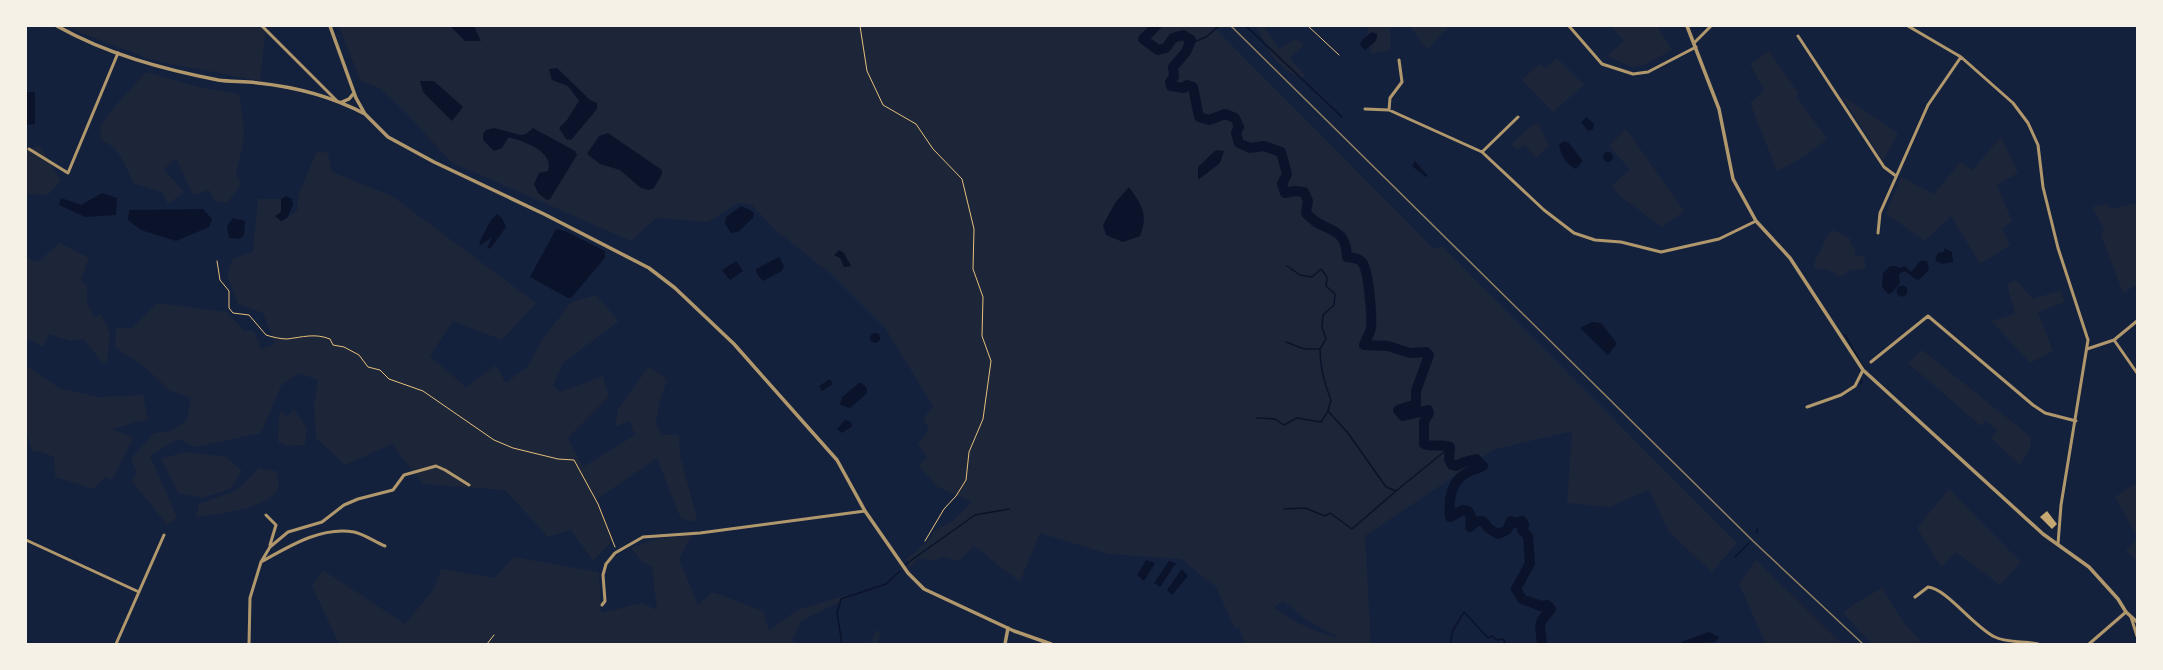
<svg xmlns="http://www.w3.org/2000/svg" width="2163" height="670" font-family="'Open Sans',sans-serif">
  <style>
    .green { fill: #1d2539; fill-rule: evenodd }
    .water { fill: #0b132b }
    .lines { fill: none; stroke-linecap: round; stroke-linejoin: round }
    .stream { stroke: #0b132b; stroke-width: 1.5 }
    .river { stroke: #0b132b; stroke-width: 10 }
    .building { fill: #c6a872 }
    .path { stroke: #e5c07b; stroke-width: 1 }
    .minor { stroke: #b1986c; stroke-width: 3 }
    .tertiary { stroke: #b1986c; stroke-width: 3.5 }
    .rail { stroke: #918062; stroke-width: 1.5 }
  </style>
  <rect width="100%" height="100%" fill="#14213d"/>
  <path class="green" d="M64 26H260L265 31 260 81 152 60Z
    M339 26H1213L1434 249 1442 246 1737 543 1712 572 1669 532 1649 490 1609 507 1567 503 1572 431 1493 450 1365 536 1371 644H1245L1239 627 1235 629 1216 587 1181 559 1108 554 1040 533 1020 582 974 546 959 561 944 557 934 561 918 558 910 568 907 559 929 540 934 531 951 522 972 502 938 487 918 466 927 458 918 444 929 429 923 419 933 406 885 328 832 275 774 229 752 205 738 203 708 222 656 218 631 241 451 162 407 114 381 89 360 80ZM1283 601 1307 620 1341 639C1317 632 1293 623 1274 607Z
    M1254 26H1264L1279 49 1296 38 1304 45 1290 58 1304 74 1303 79C1289 73 1276 64 1269 51 1264 42 1261 32 1254 26Z
    M1368 26H1393L1390 28V50L1371 54Z
    M1410 26H1449L1427 50Z
    M1611 26H1657L1672 50 1644 65 1632 67 1607 56 1624 41Z
    M1769 51 1799 94 1796 96 1827 139 1805 156 1777 171 1750 103 1764 90 1750 64Z
    M1557 58 1584 85 1553 112 1522 80 1539 64 1545 68Z
    M146 72 198 87 239 94 244 127 243 145 236 173 241 185 227 203 215 201 209 190 193 195 176 158 164 169 184 192 168 204 162 192 133 183C127 167 119 147 102 141L100 127C113 105 130 91 146 72Z
    M1841 95 1898 133 1883 161Z
    M1534 124 1539 125 1549 146 1536 158 1525 145 1517 150 1511 144Z
    M1626 129 1684 211 1662 227 1621 197 1611 186 1630 170 1609 146Z
    M2001 137 2018 173 1997 185 2012 221 2002 229 2010 245 1980 264 1951 216 1925 241 1886 214 1901 177 1934 194 1960 162 1972 170Z
    M40 146 61 181 48 195 26 194V149Z
    M317 151 328 153 332 172 392 196 536 303 502 340 453 321 430 356 466 387 496 365 506 383 528 366 540 343 571 302 596 295 619 321 563 363 553 385 560 392 603 376 609 396 568 438 583 467 635 435 629 421 615 427 618 409 649 366 667 380 659 404 656 423 662 435H679L680 456 698 522 681 519 657 458 597 499 614 539 593 561 571 530 548 537 505 490 423 484 392 444 345 465 316 438 314 405 318 380 298 373 281 386 261 433 195 447 178 439 150 456 177 517 167 525 132 481 137 473 131 458 154 433 170 431 187 420 191 398 170 391 147 369 115 347 116 328H132L157 303 227 312 244 331H254L261 349 275 344 263 313 238 304 227 275 232 259 253 252 258 199H281V213L276 216 281 221 297 211 299 193Z
    M2137 203V285L2123 293 2101 235 2104 229 2092 207 2107 204 2110 209Z
    M1833 230 1851 239 1850 243 1855 248V257L1861 255 1864 257 1866 267 1863 269 1850 270C1835 284 1839 271 1825 269 1821 268 1819 270 1815 269L1814 266 1816 256C1824 252 1822 237 1833 230Z
    M59 243 89 258 81 280 87 286V303L94 317 101 314 110 333 107 363H102L84 339 71 341 49 334 43 347 26 338V257L38 262Z
    M2016 280 2033 299 2061 290 2065 302 2038 312 2053 351 2030 363 1991 321 2015 314 2007 284Z
    M1922 350 2031 437 2030 448 2020 465 1991 438 1997 430 1986 421 1981 426 1908 363Z
    M26 365 59 388 99 397 143 395 148 419 112 429 133 438 112 480 105 477 94 489 55 477 54 457 41 452 32 451 26 431Z
    M294 409 307 428 305 445 287 446 278 442 279 418 281 411 287 417Z
    M184 452 227 457 242 471 230 489 202 498 178 493 161 459Z
    M259 468 276 471C277 476 279 483 278 487 272 509 216 514 196 517L199 504 237 490Z
    M2134 484 2137 487V536L2115 497Z
    M1949 489 2021 562 2000 585 1956 552 1941 567 1917 528Z
    M692 535 679 559 698 605 713 592 763 611 769 631 797 610 847 595 844 600 801 621 792 640 797 644H339L312 586 323 570 405 624 434 589 441 569 495 578 513 557 599 572 601 613 642 603 657 610 652 567 641 561 631 548 653 540Z
    M2137 539V562L2126 550Z
    M1756 560 1841 643 1766 644 1739 584Z
    M1882 588 1903 622 1923 644H1872L1843 613 1854 604Z
    M876 630 880 632 878 644H870Z"/>
  <path class="water" d="M450 26H474L481 41H465Z
    M1372 32 1377 34C1378 42 1371 45 1365 50L1360 45 1362 40Z
    M557 68 590 100 597 103V109L571 140 566 139 559 128 567 120 579 101 568 86 552 80 549 69Z
    M420 81H434L463 107 452 121 423 92Z
    M26 92H35V124L26 125Z
    M1586 117 1594 124 1593 129 1588 131 1581 122Z
    M494 128 521 135 526 134 533 128 575 151 577 155 550 199 547 200 538 193 534 184 539 173 548 171C554 152 526 142 511 138H508L502 148 494 151 483 140V134L486 130Z
    M608 133 662 170V174L654 188 649 190 641 188 620 170 600 164 587 154 599 136Z
    M1564 141 1568 142 1583 161 1576 169C1567 165 1561 156 1559 145Z
    M1216 150 1224 151 1220 163 1198 180V167Z
    M1603 157a5 5 0 1 1 10 0a5 5 0 1 1-10 0Z
    M1415 161 1428 176 1426 177 1412 166Z
    M1129 187C1141 205 1149 213 1140 236L1123 242 1106 235 1103 225 1115 203Z
    M102 193 117 198 116 215 85 217 59 205 61 198 81 205Z
    M286 196 292 199 293 205 287 218 281 221 275 216 281 212V199Z
    M741 206 748 209 754 213 753 218 738 232 731 233 725 224 726 217Z
    M203 209 212 219 209 227 176 241 141 230 128 220 129 210Z
    M497 214 502 218 506 227 491 248 487 249 492 237 481 245 479 243 491 220Z
    M233 218 245 221 244 235 240 239 229 238 227 226Z
    M556 229 565 231 605 251V258L571 298H568L530 277Z
    M1944 248 1952 252 1953 262 1943 264 1937 262 1935 259 1938 253 1944 252Z
    M839 250 844 253 851 266 844 267 840 258 834 255Z
    M779 257 784 266 782 271 763 281 757 274 756 269Z
    M736 261 743 271 730 280 722 270Z
    M1920 261H1927L1929 270 1920 279 1917 280 1905 271 1899 274 1900 283 1892 293 1888 294 1882 287 1883 273 1890 266H1896L1899 268 1905 266 1911 272Z
    M1896.5 291a5.5 5.5 0 1 1 11 0a5.5 5.5 0 1 1-11 0Z
    M1592 322 1601 323 1616 342V345L1608 355 1580 328Z
    M870 338a5 5 0 1 1 10 0a5 5 0 1 1-10 0Z
    M830 379 833 384 822 391 819 386Z
    M859 383H862L867 388V393L850 408 840 405 842 397Z
    M845 420 851 422 852 426 842 433 837 429Z
    M1146 560 1155 563 1144 581 1137 575Z
    M1169 561 1176 563 1160 587 1154 583Z
    M1182 569 1188 576 1172 595 1167 590Z
    M1709 632 1719 637 1716 642 1683 644 1681 642Z"/>
  <g class="lines">
    <path class="stream" d="M1246 26 1342 117
      M1189 44 1206 37 1218 27
      M1287 266 1300 275 1312 277 1321 269 1327 277 1326 286 1335 294 1334 305 1323 315 1322 327 1326 339 1320 349
      M1845 335 1865 370
      M1286 342 1304 349H1320C1320 368 1324 383 1331 400L1328 411 1348 433 1386 487 1396 491 1450 447
      M1861 384 1862 380
      M1257 418 1275 419 1284 425 1297 418 1321 422 1328 411
      M1284 509 1305 508 1325 516 1330 513 1352 529 1396 491
      M1757 529V533
      M1735 557 1749 543
      M906 564 975 515 1009 509
      M842 644 837 613 841 599 886 584 900 571
      M1450 644 1453 630 1464 612 1488 638 1492 636 1497 640 1503 639 1506 644"/>
    <path class="river" d="M1156 26 1143 39 1158 50 1166 48 1173 38 1183 35 1191 40 1186 52 1173 67 1174 77 1170 82 1171 86 1184 88 1187 85 1193 87 1199 117 1209 120 1225 114 1235 118 1239 127 1236 133 1239 143 1250 148 1264 146 1281 152 1287 174 1282 184 1285 193 1294 191 1304 192 1308 201 1306 213C1323 234 1346 223 1347 257 1352 258 1359 258 1362 262 1369 271 1372 316 1371 328 1370 333 1366 340 1364 345L1388 346 1410 353 1426 352 1429 355 1416 391V404L1398 410 1403 416 1428 410 1429 413 1424 422V444C1433 448 1442 443 1450 447L1449 459 1452 465 1456 466 1464 462 1476 459 1483 466C1478 469 1474 469 1468 472 1451 480 1448 500 1450 517L1463 510 1468 511 1471 516 1470 527 1477 521H1483L1488 528 1498 534 1507 530 1511 521 1516 523 1522 521 1524 525 1522 530 1528 536 1530 563 1516 589 1522 599 1541 606 1547 605 1551 609 1542 620 1540 626 1542 644"/>
  </g>
  <path class="building" d="M2047 511 2057 524 2052 529 2040 517Z"/>
  <g class="lines">
    <path class="path" d="M860 26 867 71 883 105 916 124 933 149 962 179 974 229 973 269 983 297 982 336 991 361 983 419 969 452 966 480 956 496 944 509 925 541
      M1308 26 1339 55
      M217 261 220 280 229 291V308L233 313 249 315 266 335C272 337 281 339 287 339 303 337 315 333 330 339L333 345 344 347 359 355 368 367 380 370 389 379 423 391 494 440 513 448 558 459 574 460 598 504 615 547
      M487 644 494 635"/>
    <path class="minor" d="M262 26 336 100
      M1569 26 1602 64 1633 74 1648 72 1696 47
      M1908 26 1961 57 2013 103 2028 123 2038 145 2043 187 2058 248 2088 340 2061 505 2058 544
      M1798 36 1884 167 1896 176
      M1694 43 1711 26
      M1399 60 1402 82 1390 98 1389 110 1482 152
      M1365 109 1389 110
      M1518 117 1482 152 1544 210 1574 233 1595 240 1621 242 1661 252 1719 239 1756 221
      M29 149 68 173 118 53
      M1878 233 1880 213 1928 105 1961 57
      M2114 340 2137 373
      M2087 349 2114 340 2137 321
      M1871 362 1928 316 2033 405 2045 413 2076 421
      M1807 407 1841 395 1855 386 1863 370
      M266 515 276 525 270 545
      M26 540 139 592
      M261 562C288 547 321 526 354 532 364 534 375 542 385 546
      M1915 597 1928 587C1946 588 1975 628 1995 637 2007 643 2024 641 2038 644
      M602 605 605 601 603 575 606 564 615 553 643 537 700 533 865 511
      M2131 617 2137 636
      M116 644 164 535
      M249 644 250 598 261 562 270 547 288 532 322 522 344 505 358 499 393 490 404 475 436 466 445 470 469 485
      M2089 644 2126 612"/>
    <path class="tertiary" d="M57 26C107 54 162 69 218 80 231 82 245 81 258 83 296 87 331 96 365 114
      M330 26 356 98 365 114 388 137 434 162 544 214 649 268 675 288 734 344 837 460 865 511 908 573 924 589 1014 631 1051 644
      M1687 26 1719 109 1733 179 1756 221 1790 258 1863 370 2043 534 2089 567 2118 599 2126 612 2137 622
      M342 102 349 99 354 93
      M1005 644 1008 628"/>
    <path class="rail" d="M1231 26 1753 541 1863 644"/>
  </g>
  <rect width="2163" height="670" fill="none" stroke="#f6f1e7" stroke-width="54"/>
</svg>
